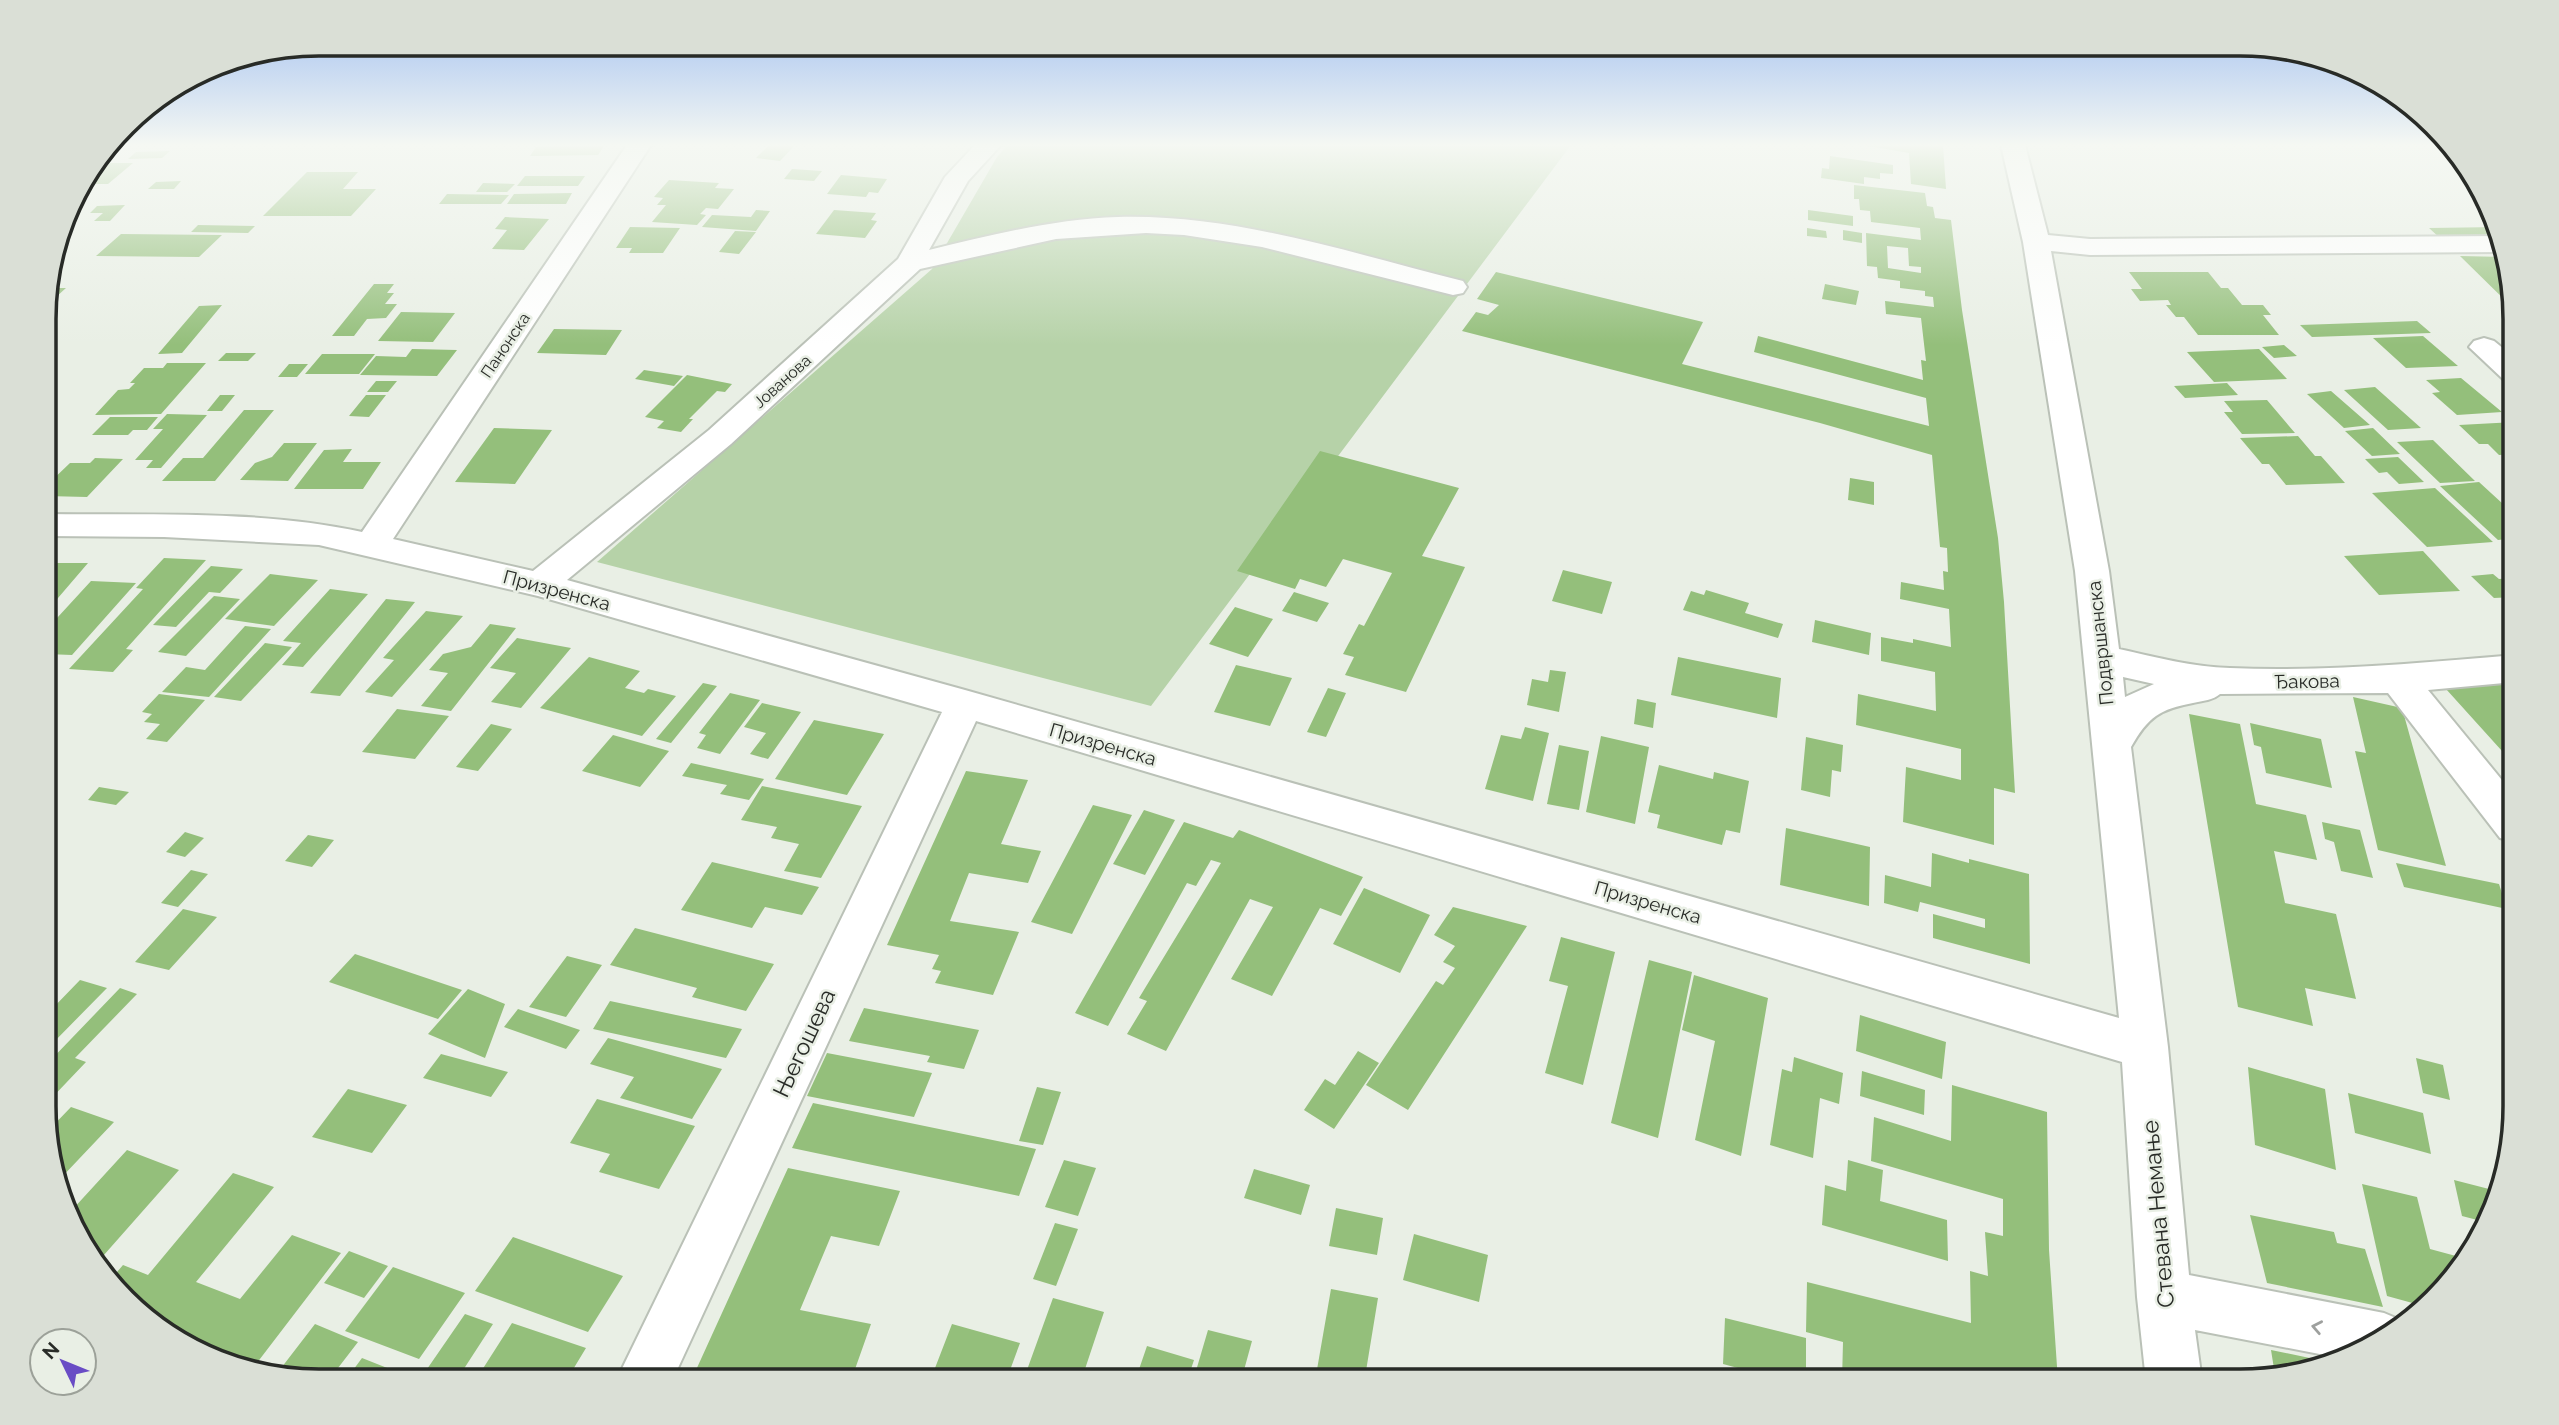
<svg xmlns="http://www.w3.org/2000/svg" width="2559" height="1425" font-family="Raleway,sans-serif">
  <style>
    .green { fill: #b6d2a8 }
    .building { fill: #94bf7b; fill-rule: evenodd }
    .lines { fill: none; stroke-linecap: round; stroke-linejoin: round }
    .minor-casing { stroke: #bac1b7; stroke-width: 4 }
    .minor { fill: #fff; fill-rule: evenodd }
    .oneway { stroke: #9ea09e }
    .labels { text-anchor: middle; stroke-width: 5; stroke-linejoin: round; paint-order: stroke }
    .far-street-label { font-size: 16px; fill: #282b27; stroke: #e9efe5 }
    .street-label { font-size: 19px; fill: #282b27; stroke: #e9efe5 }
    .near-street-label { font-size: 23px; fill: #282b27; stroke: #e9efe5 }
    .rim { fill: none; stroke: #282b27; stroke-width: 3.5 }
  </style>
  <rect width="100%" height="100%" fill="#e9efe5"/>
  <path class="green" d="M1008 145H1571L1151 706 597 562 932 269 997 157Z"/>
  <path class="building" d="M769 145H795L780 161 756 158Z
    M1863 145H1943L1946 189 1911 184 1909 153Z
    M604 146 598 155 530 156 536 147Z
    M170 151 162 158 128 159 136 152Z
    M1830 156 1893 165V174L1880 173V179L1864 177V184L1821 178 1822 168 1829 169Z
    M98 163H133L108 184H86L95 177H87Z
    M792 169 822 171 814 181 784 179Z
    M307 172H358L343 189H376L351 216H263Z
    M841 175 887 179 878 193 869 192 866 197 827 194Z
    M525 176H585L578 186H517Z
    M669 180 719 183 715 188 734 189 718 209 706 208 700 214 706 215 697 225 652 222 666 205H657L663 198 654 197Z
    M181 181 174 189H148L156 182Z
    M483 183 515 184 507 192H476Z
    M1854 185 1925 193 1927 206 1933 207 1935 218 1951 220 1962 310 1998 538 2004 602 2015 793 1994 788V845L1903 822 1906 767 1961 780V749L1856 725 1858 694 1936 711 1935 672 1881 661V637L1913 643V639L1951 647 1949 609 1900 599 1901 582 1944 590 1943 571 1948 572 1947 548 1940 547 1932 455 1820 423 1462 331 1476 312 1488 315 1499 305 1477 299 1496 272 1703 322 1682 364 1929 426 1926 398 1754 352 1758 336 1923 380 1921 360 1926 361 1921 318 1886 314 1885 301 1934 307 1933 297 1925 296V291L1900 288V281L1878 278 1877 267 1867 266 1866 233 1921 240 1920 228 1871 222 1870 211 1860 210 1859 199H1854ZM1887 246 1908 248 1909 266 1921 267V273L1888 268Z
    M572 193 566 204H507L514 194Z
    M447 194 509 195 501 204H439Z
    M125 205 110 221H94L103 213H90L97 206Z
    M756 210 770 211 756 231 702 227 712 215 751 217Z
    M834 210 876 213 871 220 877 221 865 238 816 234Z
    M1808 210 1853 216V226L1808 220Z
    M505 217 549 219 524 250 492 249 507 230 495 229Z
    M198 225 255 226 248 233 191 232Z
    M630 227 680 228 663 253H629L632 248H616Z
    M2499 227 2502 237 2441 239 2429 228Z
    M1807 228 1826 231 1827 238 1807 236Z
    M1843 230 1862 233V243L1843 240Z
    M735 231 756 232 739 254 719 252Z
    M121 234 222 235 199 257 96 256Z
    M2460 256 2506 257 2515 310Z
    M2129 272H2208L2221 288H2228L2242 305H2263L2271 315H2263L2279 335H2198L2184 317H2176L2166 305H2171L2168 300 2140 301 2131 289H2142Z
    M374 284H394L387 293H394L385 304H397L386 318 367 319 354 336H332Z
    M1825 284 1859 291 1856 305 1822 299Z
    M52 288H66L46 306V293Z
    M222 305 182 353 158 354 199 306Z
    M401 312 455 313 433 342 378 341Z
    M2417 321 2431 333 2312 337 2300 325Z
    M554 329 622 330 606 355 537 353Z
    M2423 336 2458 366 2406 368 2373 338Z
    M2284 345 2297 356 2274 358 2262 347Z
    M412 349 457 350 437 376 360 375 376 356 406 357Z
    M2259 349 2287 379 2214 382 2187 352Z
    M226 353H256L248 361H218Z
    M322 354H375L359 374H305Z
    M167 363H206L161 414 95 415 118 390 129 389 135 383H130L144 368H163Z
    M289 364H308L297 377H278Z
    M644 370 683 376 674 386 635 379Z
    M687 375 732 384 725 392 717 391 689 419H693L681 432 657 428 664 421 645 417Z
    M2461 378 2502 412 2457 415 2432 393 2440 392 2426 380Z
    M376 381H397L388 392H367Z
    M2227 383 2238 395 2185 398 2174 386Z
    M2375 387 2421 428 2388 430 2344 390Z
    M2331 391 2370 425 2344 428 2307 394Z
    M220 395H235L222 411H207Z
    M366 395H386L369 417 349 416Z
    M2267 400 2295 433 2242 434 2224 412H2233L2224 401Z
    M244 410H274L215 481H162L183 458H203Z
    M167 414 207 415 161 468H146L153 460H135L163 429H153Z
    M110 417H158L147 430H133L128 435H92Z
    M2515 422V454L2499 455 2488 444H2479L2459 425Z
    M494 428 552 430 515 484 455 482Z
    M2373 428 2400 454 2372 456 2345 431Z
    M2298 436 2315 456H2321L2345 483 2286 485 2269 464H2262L2240 438Z
    M2433 440 2475 481 2440 483 2397 442Z
    M284 443H317L288 481 240 480 255 463 272 457Z
    M352 449 343 462H381L363 489H294L324 450Z
    M1320 451 1459 488 1422 556 1465 567 1406 692 1345 675 1354 657 1343 654 1359 624 1364 626 1392 573 1343 559 1326 587 1300 579 1295 589 1237 571Z
    M2398 457 2424 482 2399 484 2387 472 2379 473 2365 459Z
    M95 458 123 459 87 497 46 496V486L70 463H90Z
    M1850 478 1874 482V505L1848 500Z
    M2479 482 2515 515V538L2498 540 2440 486Z
    M2435 488 2493 542 2427 547 2372 493Z
    M2423 551 2460 591 2379 595 2344 556Z
    M164 558 206 560 126 649 133 650 113 672 69 669 143 589 136 588Z
    M46 563H88L46 612Z
    M211 566 243 569 220 593 209 592 176 627 153 625Z
    M1563 570 1612 582 1602 614 1552 601Z
    M270 574 318 580 274 626 225 619Z
    M2493 574 2499 579 2515 578V597L2494 598 2471 576Z
    M91 581 136 583 72 655 46 654V630Z
    M330 589 368 594 303 667 282 665 301 643 283 641Z
    M1706 590 1749 603 1745 613 1783 624 1778 638 1683 610 1691 591 1704 595Z
    M1294 592 1329 603 1317 622 1282 611Z
    M214 596 240 599 186 656 158 652Z
    M386 599 415 602 340 696 310 693Z
    M1235 607 1273 619 1248 657 1209 644Z
    M426 611 463 616 392 697 365 692 394 660 383 658Z
    M1815 620 1871 633 1869 655 1812 642Z
    M490 624 516 628 451 711 421 706 448 673 429 670 443 654 471 647Z
    M245 626 271 629 209 697 162 692 186 667 205 670Z
    M517 638 571 648 521 708 491 702 516 673 490 668Z
    M265 643 292 647 241 701 214 697Z
    M589 657 640 671 625 688 644 693 648 689 676 696 642 736 540 708Z
    M1678 657 1781 678 1777 718 1671 695Z
    M1236 665 1292 678 1270 726 1214 712Z
    M1550 670 1566 672 1559 712 1527 705 1532 679 1548 682Z
    M703 683 717 686 671 743 656 739Z
    M2509 684 2515 690V750L2502 751 2446 689Z
    M1328 688 1346 693 1326 737 1307 732Z
    M730 693 760 700 720 754 697 748 706 735 699 733Z
    M159 694 205 700 167 742 146 739 160 724 144 722 152 714 142 712Z
    M2353 697 2402 708 2446 866 2378 850 2355 751 2366 753Z
    M1637 699 1656 703 1653 728 1634 724Z
    M762 703 801 712 768 759 750 754 766 733 744 727Z
    M397 709 449 716 415 759 362 752Z
    M2189 714 2240 724 2256 804 2306 815 2317 860 2274 851 2285 903 2336 914 2356 999 2305 988 2313 1026 2238 1007Z
    M814 720 884 734 847 795 775 779Z
    M2250 723 2321 739 2332 788 2266 773 2261 747 2254 745Z
    M491 724 512 729 478 771 456 767Z
    M1525 727 1549 733 1533 801 1485 789 1501 735 1521 739Z
    M613 735 669 751 640 787 582 771Z
    M1601 736 1649 747 1635 824 1586 812Z
    M1806 737 1843 745 1841 772 1832 770 1830 797 1801 790Z
    M1559 745 1589 751 1579 810 1547 804Z
    M691 763 764 779 749 800 720 794 727 785 682 776Z
    M1659 765 1713 779 1714 772 1749 781 1740 833 1726 830 1722 845 1657 828 1660 815 1648 812Z
    M966 771 1028 780 1001 844 1041 851 1028 883 969 873 950 921 1019 932 993 995 935 983 941 971 932 969 939 955 887 945Z
    M762 786 862 806 821 878 784 871 799 844 771 838 777 827 741 820Z
    M99 787 129 792 116 805 88 800Z
    M1093 805 1132 815 1072 934 1031 922Z
    M1144 810 1175 820 1145 875 1113 864Z
    M1184 822 1233 838 1239 830 1363 877 1341 916 1320 908 1272 996 1231 979 1273 907 1250 899 1166 1051 1127 1034 1147 1001 1139 998 1221 863 1211 860 1196 886 1187 883 1108 1026 1075 1013Z
    M2322 822 2360 830 2373 878 2341 871 2334 842 2325 839Z
    M1786 828 1870 847 1869 906 1780 885Z
    M185 832 204 838 185 857 166 852Z
    M308 835 334 840 312 867 285 861Z
    M1932 853 1969 863V859L2029 874 2030 964 1933 938V914L1985 928V919L1920 902 1918 912 1884 903 1885 875 1931 887Z
    M712 862 819 887 802 915 765 907 752 928 681 910Z
    M2396 863 2499 884 2507 909 2404 887Z
    M191 870 208 874 178 907 161 903Z
    M1364 888 1430 915 1400 973 1333 944Z
    M1453 907 1527 926 1408 1110 1366 1085 1436 981 1443 985 1455 968 1443 962 1455 946 1434 935Z
    M183 909 217 917 169 970 135 962Z
    M635 928 774 964 746 1011 692 997 697 988 610 965Z
    M1561 937 1615 952 1583 1085 1545 1073 1568 986 1549 981Z
    M355 954 462 990 438 1019 329 982Z
    M567 956 602 965 566 1017 529 1007Z
    M1649 960 1692 972 1658 1138 1611 1123Z
    M1694 975 1768 998 1741 1156 1695 1140 1715 1041 1682 1030Z
    M80 980 107 988 46 1050V1010L50 1011Z
    M120 988 137 994 75 1058 86 1062 46 1104V1065Z
    M468 989 505 1004 485 1058 428 1034Z
    M610 1001 742 1029 726 1058 593 1029Z
    M864 1008 979 1030 964 1069 927 1062 930 1056 849 1041Z
    M518 1009 580 1030 566 1049 504 1027Z
    M1860 1015 1946 1042 1942 1079 1856 1051Z
    M608 1038 722 1069 692 1119 620 1098 634 1077 590 1064Z
    M1358 1051 1379 1063 1334 1129 1304 1110 1325 1079 1335 1085Z
    M827 1053 932 1073 914 1117 807 1096Z
    M441 1054 508 1072 491 1097 423 1078Z
    M1794 1057 1843 1073 1839 1104 1820 1098 1813 1158 1770 1145 1782 1069 1792 1072Z
    M2416 1058 2443 1065 2450 1100 2423 1093Z
    M2248 1067 2325 1089 2336 1170 2255 1145Z
    M1862 1071 1925 1090 1924 1115 1860 1096Z
    M1952 1085 2047 1112 2049 1250 2058 1381H1842L1843 1342 1806 1332 1807 1282 1971 1323 1970 1271 1988 1276 1985 1232 2003 1236V1199L1871 1161 1874 1117 1951 1141Z
    M1037 1087 1061 1092 1043 1145 1019 1141Z
    M348 1089 407 1105 372 1153 312 1137Z
    M2348 1093 2423 1113 2431 1154 2355 1133Z
    M597 1099 695 1126 659 1189 599 1172 610 1154 570 1143Z
    M813 1103 1036 1149 1019 1196 792 1148Z
    M71 1107 114 1122 60 1179 46 1142V1133Z
    M127 1150 179 1170 96 1264 90 1259 72 1210Z
    M1064 1160 1096 1168 1078 1216 1045 1207Z
    M1848 1160 1883 1170 1880 1201 1947 1220 1948 1261 1822 1225 1825 1185 1846 1191Z
    M788 1168 900 1191 879 1246 831 1236 800 1310 871 1324 854 1372 873 1377 871 1381H691Z
    M1254 1169 1310 1185 1301 1215 1244 1198Z
    M233 1173 274 1187 196 1282 240 1299 292 1235 341 1253 250 1372 182 1345 111 1279 123 1265 148 1275Z
    M2454 1180 2489 1189 2492 1201 2485 1222 2462 1216Z
    M2362 1184 2417 1197 2430 1249 2467 1259 2435 1300 2427 1307 2387 1296Z
    M1336 1208 1383 1218 1377 1255 1329 1246Z
    M2250 1215 2334 1232 2337 1243 2365 1249 2383 1307 2267 1283Z
    M1055 1223 1078 1229 1056 1286 1033 1279Z
    M1414 1234 1488 1255 1479 1302 1403 1280Z
    M513 1237 623 1276 588 1332 475 1291Z
    M349 1251 388 1266 364 1298 324 1283Z
    M393 1267 465 1293 419 1359 345 1331Z
    M1331 1289 1378 1298 1366 1371 1375 1373 1374 1381H1315Z
    M1053 1298 1104 1312 1081 1381H1023Z
    M465 1314 493 1324 456 1381 425 1372Z
    M1725 1318 1806 1338V1381H1775V1378L1723 1364Z
    M512 1323 586 1348 566 1381H475Z
    M315 1324 358 1342 328 1381 275 1376Z
    M952 1324 1020 1343 1006 1381H930Z
    M1208 1330 1252 1341 1241 1381H1193Z
    M1147 1346 1194 1360 1187 1381H1135Z
    M2271 1350 2324 1361 2275 1375Z
    M362 1358 420 1381H345Z"/>
  <g class="lines">
    <g class="minor-casing">
      <path id="minor" d="M627 145H651L393 539 533 571 709 430 898 259 945 177 975 145H1001L968 181 929 250C991 235 1054 219 1118 217 1236 214 1350 253 1463 281L1467 287 1463 293 1453 295 1262 247 1184 235 1146 233 1056 239 920 269 731 444 567 580 965 690 2119 1018 2075 571 2023 242 2001 145H2025L2048 235 2090 239 2502 236 2503 252 2090 255 2051 251 2109 571 2119 649C2155 657 2193 667 2230 668 2325 672 2421 663 2515 655V682L2428 690 2515 796V842L2500 838 2388 693 2220 694C2213 700 2203 701 2193 703 2160 709 2148 717 2131 747L2168 1047 2189 1275 2384 1313 2403 1321 2404 1324 2378 1344 2335 1357 2195 1330 2202 1381H2146L2137 1297 2122 1062 976 721 672 1381H616L942 712 538 596 319 545 164 537 46 536V514C148 515 263 510 362 532ZM2123 677 2154 684 2125 697Z
        M2484 338 2494 341 2515 358V383L2504 380 2469 347 2474 341Z"/>
    </g>
    <use href="#minor" class="minor"/>
  </g>
  <defs><path id="oneway-chevron" d="M-2-3.5L2.5 0L-2 3.5" fill="none" stroke-width="1.6" stroke-linecap="round" stroke-linejoin="round" transform="scale(1.75)"/></defs>
  <use class="oneway" href="#oneway-chevron" transform="translate(2317 1327) rotate(-169)"/>
  <linearGradient id="sky" x2="0" y2="1"><stop stop-color="#9fbef0"/><stop offset="0.42" stop-color="#f5f8f3"/><stop offset="1" stop-color="#f5f8f3" stop-opacity="0"/></linearGradient>
  <rect width="2559" height="345" fill="url(#sky)"/>
  <g class="labels">
    <g class="far-street-label">
      <text transform="translate(505 345) rotate(-56)" y="6">Панонска</text>
      <text transform="translate(782 381) rotate(-42)" y="6">Јованова</text>
    </g>
    <g class="street-label">
      <text transform="translate(557 590) rotate(15)" y="7">Призренска</text>
      <text transform="translate(2100 643) rotate(-96)" y="7">Подвршанска</text>
      <text transform="translate(2307 681) rotate(-1)" y="7">Ђакова</text>
      <text transform="translate(1103 744) rotate(16)" y="7">Призренска</text>
      <text transform="translate(1648 902) rotate(16)" y="7">Призренска</text>
    </g>
    <g class="near-street-label">
      <text transform="translate(804 1043) rotate(-65)" y="8">Његошева</text>
      <text transform="translate(2158 1214) rotate(-95)" y="8">Стевана Немање</text>
    </g>
  </g>
  <path d="M0 0H2559V1425H0ZM319 56H2240A263 263 0 0 1 2503 319V1106A263 263 0 0 1 2240 1369H319A263 263 0 0 1 56 1106V319A263 263 0 0 1 319 56Z" fill="#dadfd6" fill-rule="evenodd"/>
  <path class="rim" d="M319 56H2240A263 263 0 0 1 2503 319V1106A263 263 0 0 1 2240 1369H319A263 263 0 0 1 56 1106V319A263 263 0 0 1 319 56Z"/>
  <g transform="translate(63 1362) rotate(313)"><circle r="33" fill="#e9efe5" stroke="#9ca199" stroke-width="2"/>
  <path d="M0-5L12 26L0 18L-12 26Z" fill="#694cc5"/>
  <text y="-10" font-size="19" font-weight="bold" text-anchor="middle" fill="#282b27">N</text>
  </g>
</svg>
